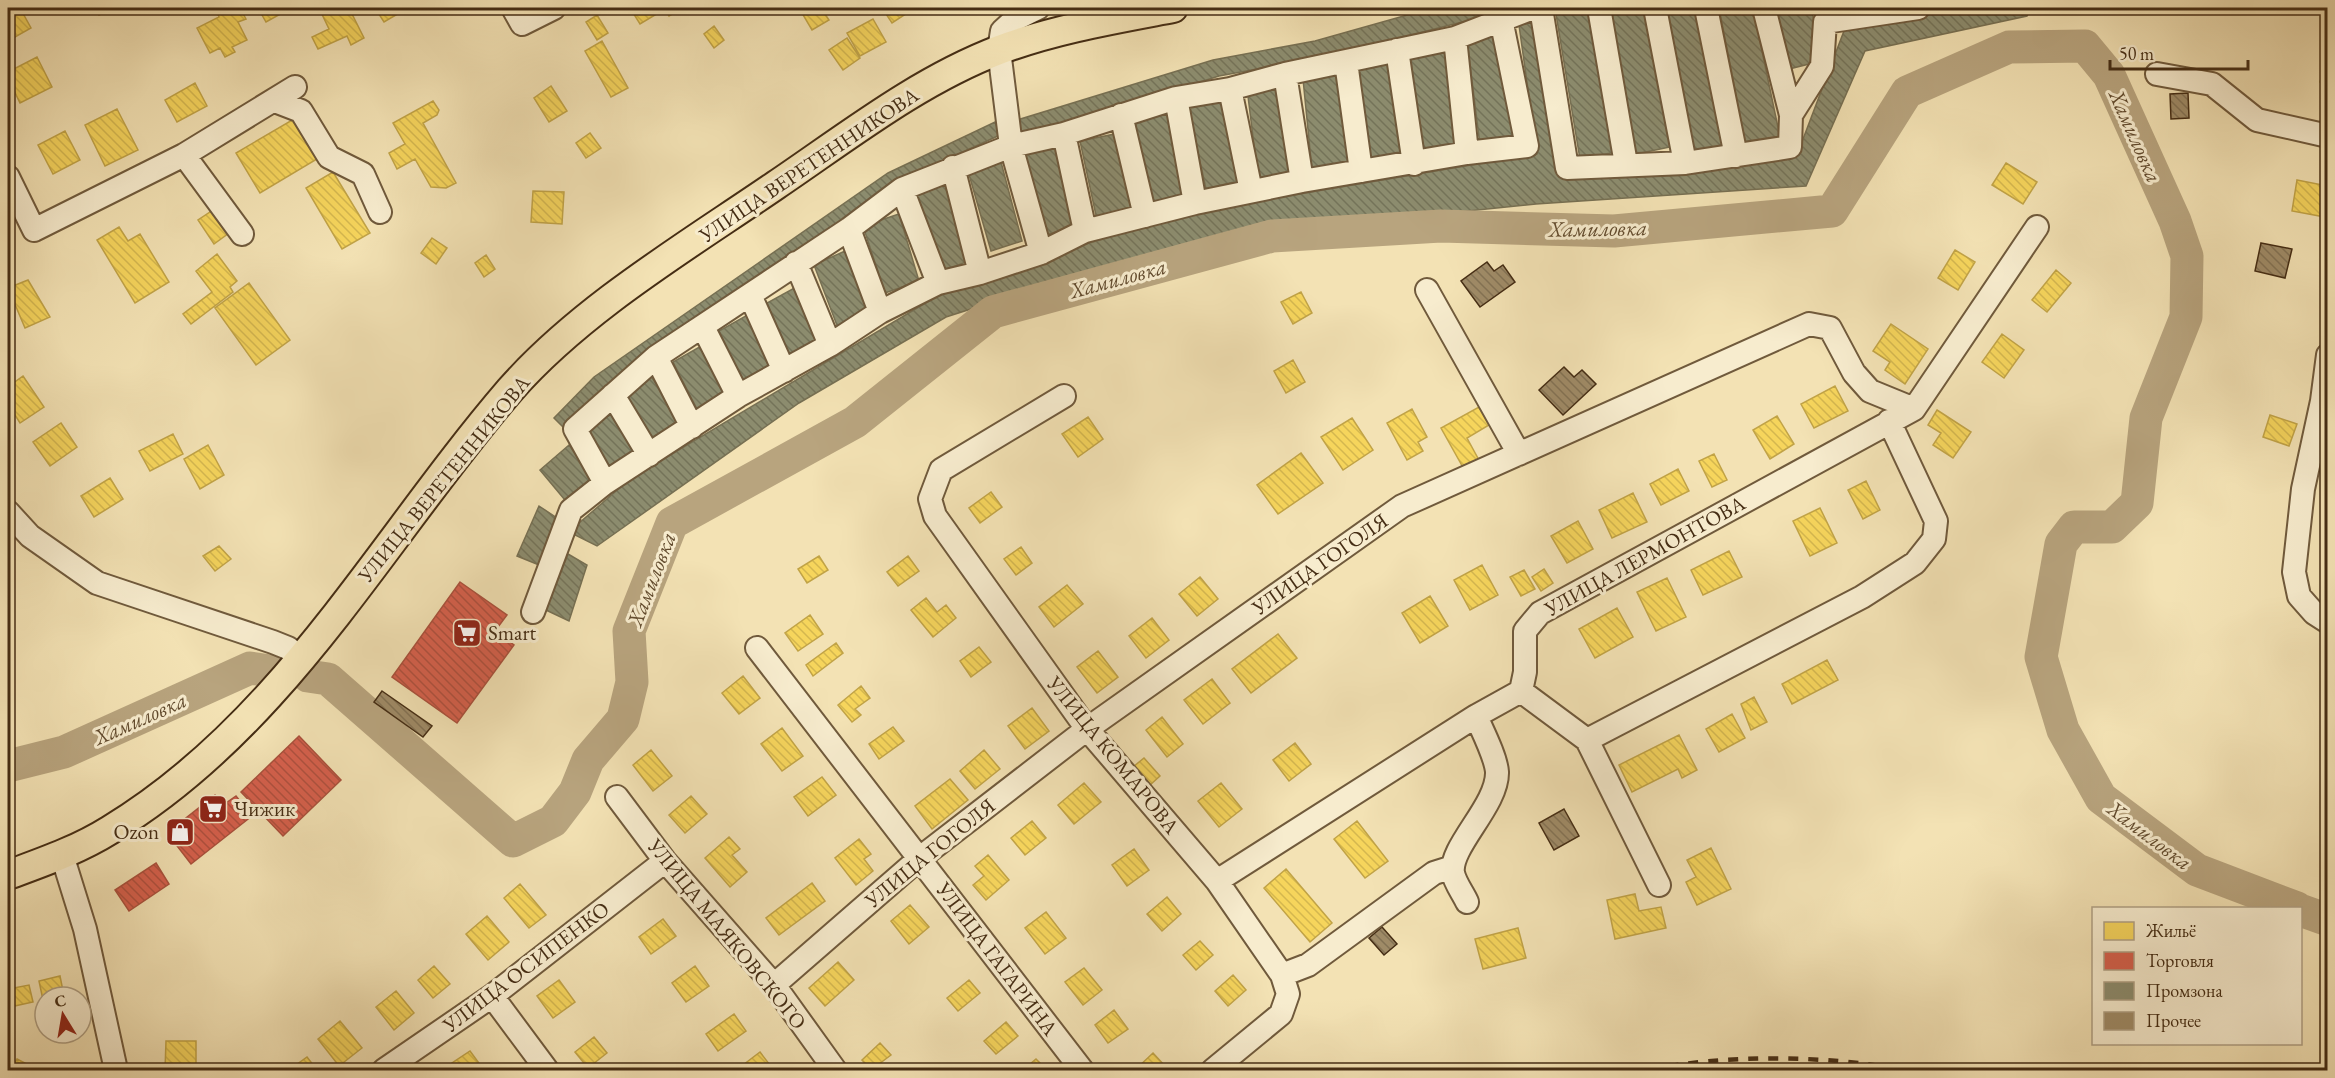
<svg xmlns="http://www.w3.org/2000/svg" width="2335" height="1078" font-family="'EB Garamond',serif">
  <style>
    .homes { fill: url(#homes-back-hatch); stroke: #c1a346; stroke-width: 1.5 }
    .shops { fill: url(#shops-back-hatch); stroke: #aa513c; stroke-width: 1.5 }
    .industry { fill: url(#industry-back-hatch); stroke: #777053; stroke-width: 1.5 }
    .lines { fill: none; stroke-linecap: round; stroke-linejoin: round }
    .river { stroke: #b8a47e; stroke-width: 33 }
    .building { fill: url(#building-back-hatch); stroke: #452d14; stroke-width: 1.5 }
    .minor-casing { stroke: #705a3c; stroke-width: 26 }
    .major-casing { stroke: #452d14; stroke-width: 32 }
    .minor { stroke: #f7ecce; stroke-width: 22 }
    .major { stroke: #f3e2b4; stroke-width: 28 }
    .rail { stroke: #452d14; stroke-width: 4.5; stroke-dasharray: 10 10; stroke-linecap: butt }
    .labels { text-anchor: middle; stroke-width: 6; stroke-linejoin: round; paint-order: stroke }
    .street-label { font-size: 21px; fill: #452d14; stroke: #f7ecce }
    .poi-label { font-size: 21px; fill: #452d14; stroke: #f7ecce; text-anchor: start }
    .water-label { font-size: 22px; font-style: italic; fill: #624b2e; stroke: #f7ecce }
  </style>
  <defs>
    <pattern id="homes-back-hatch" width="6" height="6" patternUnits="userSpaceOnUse" patternTransform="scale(1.5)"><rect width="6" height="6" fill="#f6d55c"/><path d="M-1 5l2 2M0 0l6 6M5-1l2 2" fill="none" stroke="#d4b74f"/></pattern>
    <pattern id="shops-back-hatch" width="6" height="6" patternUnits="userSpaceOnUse" patternTransform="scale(1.5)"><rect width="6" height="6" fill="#d6604d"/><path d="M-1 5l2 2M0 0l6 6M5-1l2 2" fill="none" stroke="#af503f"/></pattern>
    <pattern id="industry-back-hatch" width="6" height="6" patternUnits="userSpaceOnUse" patternTransform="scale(1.5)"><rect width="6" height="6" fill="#8c8c6e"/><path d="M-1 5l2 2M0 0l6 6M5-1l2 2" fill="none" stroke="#747359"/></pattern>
    <pattern id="building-back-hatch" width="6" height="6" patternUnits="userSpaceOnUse" patternTransform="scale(1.5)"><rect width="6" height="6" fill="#9f8b67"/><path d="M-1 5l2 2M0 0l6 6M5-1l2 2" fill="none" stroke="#837254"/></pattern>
  </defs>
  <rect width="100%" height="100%" fill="#f3e2b4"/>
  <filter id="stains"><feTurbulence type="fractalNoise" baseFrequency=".00333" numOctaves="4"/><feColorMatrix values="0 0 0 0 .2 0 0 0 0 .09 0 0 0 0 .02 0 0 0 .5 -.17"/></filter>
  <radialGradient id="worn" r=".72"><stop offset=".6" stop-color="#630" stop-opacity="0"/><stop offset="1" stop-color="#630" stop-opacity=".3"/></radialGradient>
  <path class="homes" d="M8 8H20L31 28 8 41Z
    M95 8H114L99 15Z
    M215 8H240L246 19 238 22 247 40 232 47 235 52 225 57 220 48 210 53 197 28 219 17Z
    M258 8H284L286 11 266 22Z
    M319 8H349L364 38 351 45 347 36 318 49 312 37 329 29Z
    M375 8H408L384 22Z
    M630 8H657L660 12 640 24Z
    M664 8H683L669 16Z
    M799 8H821L829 20 812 30Z
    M882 8H915L892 23Z
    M597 15 608 33 597 40 586 22Z
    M873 19 886 42 860 56 847 33Z
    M714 26 724 40 714 48 704 34Z
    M847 38 860 58 843 70 829 50Z
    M602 41 628 88 611 97 585 51Z
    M37 57 52 87 20 103 8 78V72Z
    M2328 58V84L2320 82Z
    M195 83 207 106 177 122 165 100Z
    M551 86 567 111 549 122 534 98Z
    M433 101 439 110 437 115 423 123 456 183 446 188 431 187 415 159 397 169 389 153 405 144 393 123Z
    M117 109 138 150 105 166 85 125Z
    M299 116 322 156 260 193 236 153Z
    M65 131 80 160 53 174 38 145Z
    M590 133 601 148 586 158 576 143Z
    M2006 163 2037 182 2023 204 1992 185Z
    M333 172 370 233 342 249 306 188Z
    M2297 180 2328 186 2325 217 2292 211Z
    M533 191 564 192 562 224 531 222Z
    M213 210 229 233 214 244 198 220Z
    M119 227 128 241 140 234 169 282 135 303 97 240Z
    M432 238 447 248 436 264 421 253Z
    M1955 250 1975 262 1958 290 1938 278Z
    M217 254 237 281 230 287 233 292 191 324 183 314 212 292 196 271Z
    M486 255 495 269 484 277 475 263Z
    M2056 270 2071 283 2047 312 2032 300Z
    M28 280 50 317 25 328 8 288Z
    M249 283 290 340 256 365 215 308Z
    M1301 292 1312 313 1293 324 1281 302Z
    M1891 324 1928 349 1905 384 1885 370 1890 362 1873 351Z
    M2002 334 2024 350 2004 378 1982 362Z
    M1293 360 1305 382 1286 393 1274 371Z
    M23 376 44 407 20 423 8 404V387Z
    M1835 386 1848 411 1814 428 1801 404Z
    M1479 407 1489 425 1467 438 1480 462 1465 471 1441 428Z
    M1412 409 1427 437 1418 442 1423 451 1407 460 1387 423Z
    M1937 410 1971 432 1953 458 1933 445 1941 433 1928 425Z
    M2270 415 2297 424 2289 446 2263 437Z
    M1777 416 1794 444 1770 459 1753 430Z
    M1088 417 1103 439 1078 457 1062 434Z
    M1352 418 1373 450 1343 470 1321 437Z
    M61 423 77 447 50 466 33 442Z
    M173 434 183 454 150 471 139 451Z
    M208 445 224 475 200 489 184 459Z
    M1301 453 1323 483 1278 514 1257 485Z
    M1714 454 1727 480 1712 487 1699 461Z
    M1678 469 1689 491 1661 505 1650 484Z
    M110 478 123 499 94 517 81 496Z
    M1866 481 1880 510 1863 519 1848 490Z
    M991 492 1002 507 980 523 969 508Z
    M1633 493 1647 522 1612 538 1599 510Z
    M1820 508 1837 543 1810 556 1793 521Z
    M1578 521 1593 549 1567 563 1551 536Z
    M219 546 231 559 215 571 203 556Z
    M1021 547 1032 563 1016 575 1004 559Z
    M1729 551 1742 577 1703 595 1691 570Z
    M819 556 828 570 807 583 798 569Z
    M908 556 919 571 898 586 887 572Z
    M1482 565 1498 595 1470 610 1454 580Z
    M1544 569 1553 583 1541 591 1532 577Z
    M1524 570 1535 589 1521 596 1510 577Z
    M1200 577 1218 599 1197 616 1179 594Z
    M1667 578 1686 617 1656 631 1637 592Z
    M1067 585 1083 604 1054 627 1039 607Z
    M1430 596 1448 626 1420 643 1402 613Z
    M926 598 937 612 946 605 956 618 933 637 911 610Z
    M1617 608 1633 637 1595 658 1579 629Z
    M810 615 823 634 798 651 785 633Z
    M1152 618 1169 640 1146 658 1129 636Z
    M1278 634 1297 658 1251 693 1232 669Z
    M836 643 843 653 813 676 806 665Z
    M979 647 991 662 971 677 960 661Z
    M1098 651 1118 677 1097 693 1077 667Z
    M1827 660 1838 680 1792 704 1782 684Z
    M743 676 760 698 739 714 722 693Z
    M1212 679 1230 703 1203 724 1184 700Z
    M861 686 870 698 855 709 861 715 852 722 838 705Z
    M1754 697 1767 722 1751 730 1741 704Z
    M1032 708 1049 731 1025 749 1008 726Z
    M1732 714 1745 738 1719 752 1706 729Z
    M1162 717 1183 744 1167 757 1146 730Z
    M893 727 904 741 879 759 869 744Z
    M782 728 803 756 782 771 761 744Z
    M1679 735 1697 770 1682 778 1678 769 1632 792 1619 765Z
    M1295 743 1311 764 1289 781 1273 760Z
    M651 750 672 776 653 791 633 765Z
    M984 750 1000 769 975 789 960 771Z
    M1144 758 1160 776 1149 786 1133 767Z
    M822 777 836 795 808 816 794 797Z
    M950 779 968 800 932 829 915 806Z
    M1084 783 1101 802 1074 824 1058 805Z
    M1221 783 1242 809 1219 827 1198 801Z
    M691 796 707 814 685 833 669 815Z
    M1032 821 1046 838 1025 855 1011 838Z
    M1357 821 1388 861 1365 878 1334 839Z
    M729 837 740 849 732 855 747 872 730 887 705 858Z
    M859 839 871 854 864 859 873 871 856 885 835 858Z
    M1711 848 1731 889 1697 905 1686 882 1696 877 1687 860Z
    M1134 849 1149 870 1127 886 1112 865Z
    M988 855 1009 880 986 900 973 885 984 876 975 866Z
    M1286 869 1332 923 1310 942 1264 888Z
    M812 883 825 901 779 935 766 918Z
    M520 884 546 915 529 928 504 898Z
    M1635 894 1639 911 1661 907 1666 928 1615 939 1607 900Z
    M1167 897 1181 914 1162 931 1147 914Z
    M910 905 929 927 909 944 891 921Z
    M1046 912 1066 938 1045 954 1025 928Z
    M487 916 509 942 488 960 466 934Z
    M663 919 676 936 651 954 639 937Z
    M1518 928 1526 958 1483 969 1475 939Z
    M1200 941 1213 955 1196 970 1183 955Z
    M838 962 854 980 825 1006 809 988Z
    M434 966 450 984 433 998 418 980Z
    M695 966 709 986 686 1002 672 983Z
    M1084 968 1102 990 1083 1005 1065 982Z
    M1233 975 1246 990 1228 1006 1215 991Z
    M60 976 64 996 45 997 43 1000 39 981Z
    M559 980 575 1002 553 1018 537 996Z
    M969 980 980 993 958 1011 947 998Z
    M29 985 33 1002 10 1007 8 989Z
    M396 991 414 1013 394 1030 376 1007Z
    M1114 1010 1128 1029 1108 1043 1095 1025Z
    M734 1014 746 1031 718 1051 706 1034Z
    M340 1021 362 1048 339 1066 318 1039Z
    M1006 1022 1018 1036 996 1054 984 1041Z
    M594 1037 607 1053 588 1068 575 1052Z
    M166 1041H196V1070H165Z
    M880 1043 891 1055 871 1070 862 1060Z
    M470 1051 484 1070H457L452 1063Z
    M760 1052 773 1069 741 1070 739 1068Z
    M1153 1053 1165 1066 1161 1070H1135Z
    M307 1057 317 1070H289Z
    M17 1059 38 1070H10Z
    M1036 1059 1047 1070H1023Z"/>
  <path class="shops" d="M460 582 507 615 495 631 514 645 457 723 392 677Z
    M299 736 341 780 283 836 241 792Z
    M215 795 223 805 236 796 252 816 191 864 167 833Z
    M156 863 169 884 129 911 115 890Z"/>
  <path class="industry" d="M1432 8H1497L1498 13 1323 57 1219 76 1019 139 1014 121 1213 60 1315 41Z
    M1592 8 1616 152 1580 159 1556 14Z
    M1610 8H1644L1670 147 1636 154Z
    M1664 8H1698L1727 147 1693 155Z
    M1719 8H1753L1780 137 1746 146Z
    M1775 8H1811L1820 46 1809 64 1789 69Z
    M1982 8H2031L2027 16 1865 51 1806 186 1536 204 1225 236 1108 265 946 317 799 403 597 546 573 534 578 524 630 479 944 292 1061 251 1210 209 1537 154 1518 18 1538 16 1560 177 1797 155 1847 23Z
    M1499 36 1519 138 1480 145 1467 40Z
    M1449 45 1460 147 1422 153 1410 52Z
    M1390 64 1403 157 1368 163 1359 68Z
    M1338 74 1349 163 1312 170 1303 79Z
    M1281 84 1293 172 1258 178 1247 88Z
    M1224 100 1238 181 1206 189 1188 107Z
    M1170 112 1186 196 1151 204 1132 119Z
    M995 122 1000 135 910 176 639 364 564 428 554 418 594 377 888 173Z
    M1115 134 1133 210 1097 220 1080 141Z
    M1058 148 1076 226 1042 236 1024 154Z
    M1001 162 1022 241 991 251 968 171Z
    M946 182 969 261 937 273 916 193Z
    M899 214 919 281 885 293 863 226Z
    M845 251 871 312 838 328 814 265Z
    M798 286 821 337 790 356 767 303Z
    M751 313 774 362 742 381 719 331Z
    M703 345 730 394 698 411 673 362Z
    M648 372 685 426 653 443 624 390Z
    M615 412 637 454 609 470 585 430Z
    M569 445 594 480 569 505 540 470Z
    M539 506 563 522 544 567 517 556Z
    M568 554 587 565 569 621 546 610Z"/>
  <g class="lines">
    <path class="river" d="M308 676 328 679 513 841 553 821 575 792 588 760 623 719 632 682 629 631 672 523 855 422 993 312 1272 236 1441 226 1614 231 1832 211 1907 92 2009 47 2085 46 2109 75 2175 221 2187 256 2186 317 2146 418 2137 503 2112 527H2074L2061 544 2041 657 2063 730 2101 798 2197 870 2297 908
      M8 766 64 752 250 668 270 671
      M2300 910 2328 920"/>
  </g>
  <path class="building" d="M2188 93 2189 118 2171 119 2170 94Z
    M2261 243 2292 249 2285 278 2255 271Z
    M1487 262 1494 271 1503 265 1515 282 1480 307 1461 281Z
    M1564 367 1574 377 1582 370 1596 384 1563 415 1539 390Z
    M382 691 432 726 423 737 374 702Z
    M1564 809 1579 836 1554 850 1539 823Z
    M1382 927 1397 944 1384 955 1369 938Z"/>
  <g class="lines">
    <g class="minor-casing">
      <path id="minor" d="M513 8 522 24 554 8
        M1038 8 1014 20 1002 31 999 50 1011 146 1041 253
        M1541 8 1567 168 1685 163 1790 147 1791 115 1822 66 1825 22 1918 8
        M1599 8 1626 164
        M1655 8 1685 163
        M1706 8 1736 156
        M1764 8 1791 115
        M1455 38 1467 153
        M1397 50 1414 164
        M1346 62 1361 171
        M1285 74 1302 181
        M2157 74 2212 84 2257 120 2328 136
        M1230 89 1251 191
        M1176 98 1195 203
        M275 101 301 111 329 157 363 174 380 212
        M1121 115 1145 216
        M1064 134 1085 231
        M184 155 242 234
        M953 167 980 273
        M8 177 34 230 184 155 295 87
        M902 189 938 283
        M849 229 880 312
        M796 263 830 345
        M1427 290 1519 454
        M750 295 784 371
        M703 327 738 396
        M2328 355 2322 401 2303 489 2294 572 2299 596 2314 613 2328 622
        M656 357 692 427
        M613 395 649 455
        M1064 396 941 470 930 499 935 516 1087 729 1217 881 1282 975 1288 994 1281 1014 1213 1070
        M605 483 575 429 656 357 849 229 902 189 1011 146 1064 134 1176 98 1230 89 1285 74 1455 38 1533 8
        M8 512 30 536 97 583 273 642 288 648 302 659
        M533 612 571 510 605 483 738 396 830 345 880 312 938 283 980 273 1041 253 1085 231 1195 203 1302 181 1467 153 1527 146 1501 19
        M757 648 1082 1070
        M1521 691 1587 740 1659 885
        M1587 740 1862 597 1915 563 1934 539 1936 521 1889 421
        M617 797 665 861 774 985 835 1070
        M62 855 85 929 116 1070
        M1217 881 1476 716 1521 691 1525 672V631L1540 613 1914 409 2037 227
        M1467 902C1463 893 1455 883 1453 873 1449 847 1498 805 1497 772 1496 757 1482 730 1476 716
        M1282 975 1308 965 1434 873 1453 867
        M774 985 920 858 1087 729 1402 506 1809 324 1830 328 1854 373 1870 391 1914 409
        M492 996 547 1070
        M384 1070 492 996 665 861"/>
    </g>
    <g class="major-casing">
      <path id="major" d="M8 875C43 862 78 850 110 830 284 725 381 540 510 390 581 309 687 246 776 185 847 137 918 81 999 50 1055 29 1115 19 1173 8"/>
    </g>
    <use href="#minor" class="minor"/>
    <use href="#major" class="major"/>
    <path class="rail" d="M1649 1070C1723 1054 1829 1055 1903 1070"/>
  </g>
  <defs>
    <g id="supermarket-square" transform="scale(1.5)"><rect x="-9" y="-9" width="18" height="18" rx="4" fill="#8f2418" stroke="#f7ecce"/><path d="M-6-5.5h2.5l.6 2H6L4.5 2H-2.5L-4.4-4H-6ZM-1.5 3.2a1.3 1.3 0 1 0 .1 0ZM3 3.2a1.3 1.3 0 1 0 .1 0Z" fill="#fff"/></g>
    <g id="shop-square" transform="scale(1.5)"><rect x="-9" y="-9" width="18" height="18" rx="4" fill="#8f2418" stroke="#f7ecce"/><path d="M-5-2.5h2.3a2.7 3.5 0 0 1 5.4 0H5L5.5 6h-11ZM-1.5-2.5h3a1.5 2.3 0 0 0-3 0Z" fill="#fff"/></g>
  </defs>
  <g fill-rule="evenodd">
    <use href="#supermarket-square" x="467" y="633"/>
    <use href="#supermarket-square" x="213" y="809"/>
    <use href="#shop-square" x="180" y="832"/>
  </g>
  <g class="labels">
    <g class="street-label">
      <text transform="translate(809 165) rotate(-34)" y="7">УЛИЦА ВЕРЕТЕННИКОВА</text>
      <text transform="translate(444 479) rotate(-51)" y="7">УЛИЦА ВЕРЕТЕННИКОВА</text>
      <text transform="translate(1645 556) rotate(-29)" y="7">УЛИЦА ЛЕРМОНТОВА</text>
      <text transform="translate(1320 564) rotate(-35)" y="7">УЛИЦА ГОГОЛЯ</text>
      <text transform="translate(1113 755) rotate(51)" y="7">УЛИЦА КОМАРОВА</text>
      <text transform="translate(930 853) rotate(-39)" y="7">УЛИЦА ГОГОЛЯ</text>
      <text transform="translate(727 934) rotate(51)" y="7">УЛИЦА МАЯКОВСКОГО</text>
      <text transform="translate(997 959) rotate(53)" y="7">УЛИЦА ГАГАРИНА</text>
      <text transform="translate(526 967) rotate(-37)" y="7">УЛИЦА ОСИПЕНКО</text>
    </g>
    <g class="poi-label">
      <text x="488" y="640">Smart</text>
      <text x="234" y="816">Чижик</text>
      <text x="159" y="839" text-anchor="end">Ozon</text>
    </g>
    <g class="water-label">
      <text transform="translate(2136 136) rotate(66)" y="8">Хамиловка</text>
      <text transform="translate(1598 228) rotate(-1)" y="8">Хамиловка</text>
      <text transform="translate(1118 278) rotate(-15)" y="8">Хамиловка</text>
      <text transform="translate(651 579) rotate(-69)" y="8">Хамиловка</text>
      <text transform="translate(140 718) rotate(-24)" y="8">Хамиловка</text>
      <text transform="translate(2150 835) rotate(37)" y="8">Хамиловка</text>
    </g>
  </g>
  <rect width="2335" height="1078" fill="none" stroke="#f3e2b4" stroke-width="30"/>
  <rect x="9" y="9" width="2317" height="1060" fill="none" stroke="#452d14" stroke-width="3"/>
  <rect x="15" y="15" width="2305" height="1048" fill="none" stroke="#452d14" stroke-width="1.5"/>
  <rect x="2092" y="907" width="210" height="138" fill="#f7ecce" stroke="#b0a084" stroke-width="1.5"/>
  <rect x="2104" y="922" width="30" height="18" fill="#f6d55c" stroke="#b0a084" stroke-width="1.5"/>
  <text x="2146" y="937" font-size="18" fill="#452d14">Жильё</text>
  <rect x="2104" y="952" width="30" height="18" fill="#d6604d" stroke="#b0a084" stroke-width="1.5"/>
  <text x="2146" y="967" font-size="18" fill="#452d14">Торговля</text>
  <rect x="2104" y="982" width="30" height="18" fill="#8c8c6e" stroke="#b0a084" stroke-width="1.5"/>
  <text x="2146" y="997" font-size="18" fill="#452d14">Промзона</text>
  <rect x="2104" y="1012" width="30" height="18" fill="#9f8b67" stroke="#b0a084" stroke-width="1.5"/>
  <text x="2146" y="1027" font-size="18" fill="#452d14">Прочее</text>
  <g transform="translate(63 1015) rotate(349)"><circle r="28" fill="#f7ecce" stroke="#b0a084" stroke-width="1.5"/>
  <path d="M0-4.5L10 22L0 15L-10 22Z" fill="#8f2418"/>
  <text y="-9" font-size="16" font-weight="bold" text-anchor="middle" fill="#452d14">С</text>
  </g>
  <path d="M2110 60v9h138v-9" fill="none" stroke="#452d14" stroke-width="3"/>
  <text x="2119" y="60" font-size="18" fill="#452d14" stroke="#f7ecce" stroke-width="4.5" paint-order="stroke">50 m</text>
  <rect width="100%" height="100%" filter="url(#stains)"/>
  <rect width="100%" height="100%" fill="url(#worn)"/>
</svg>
